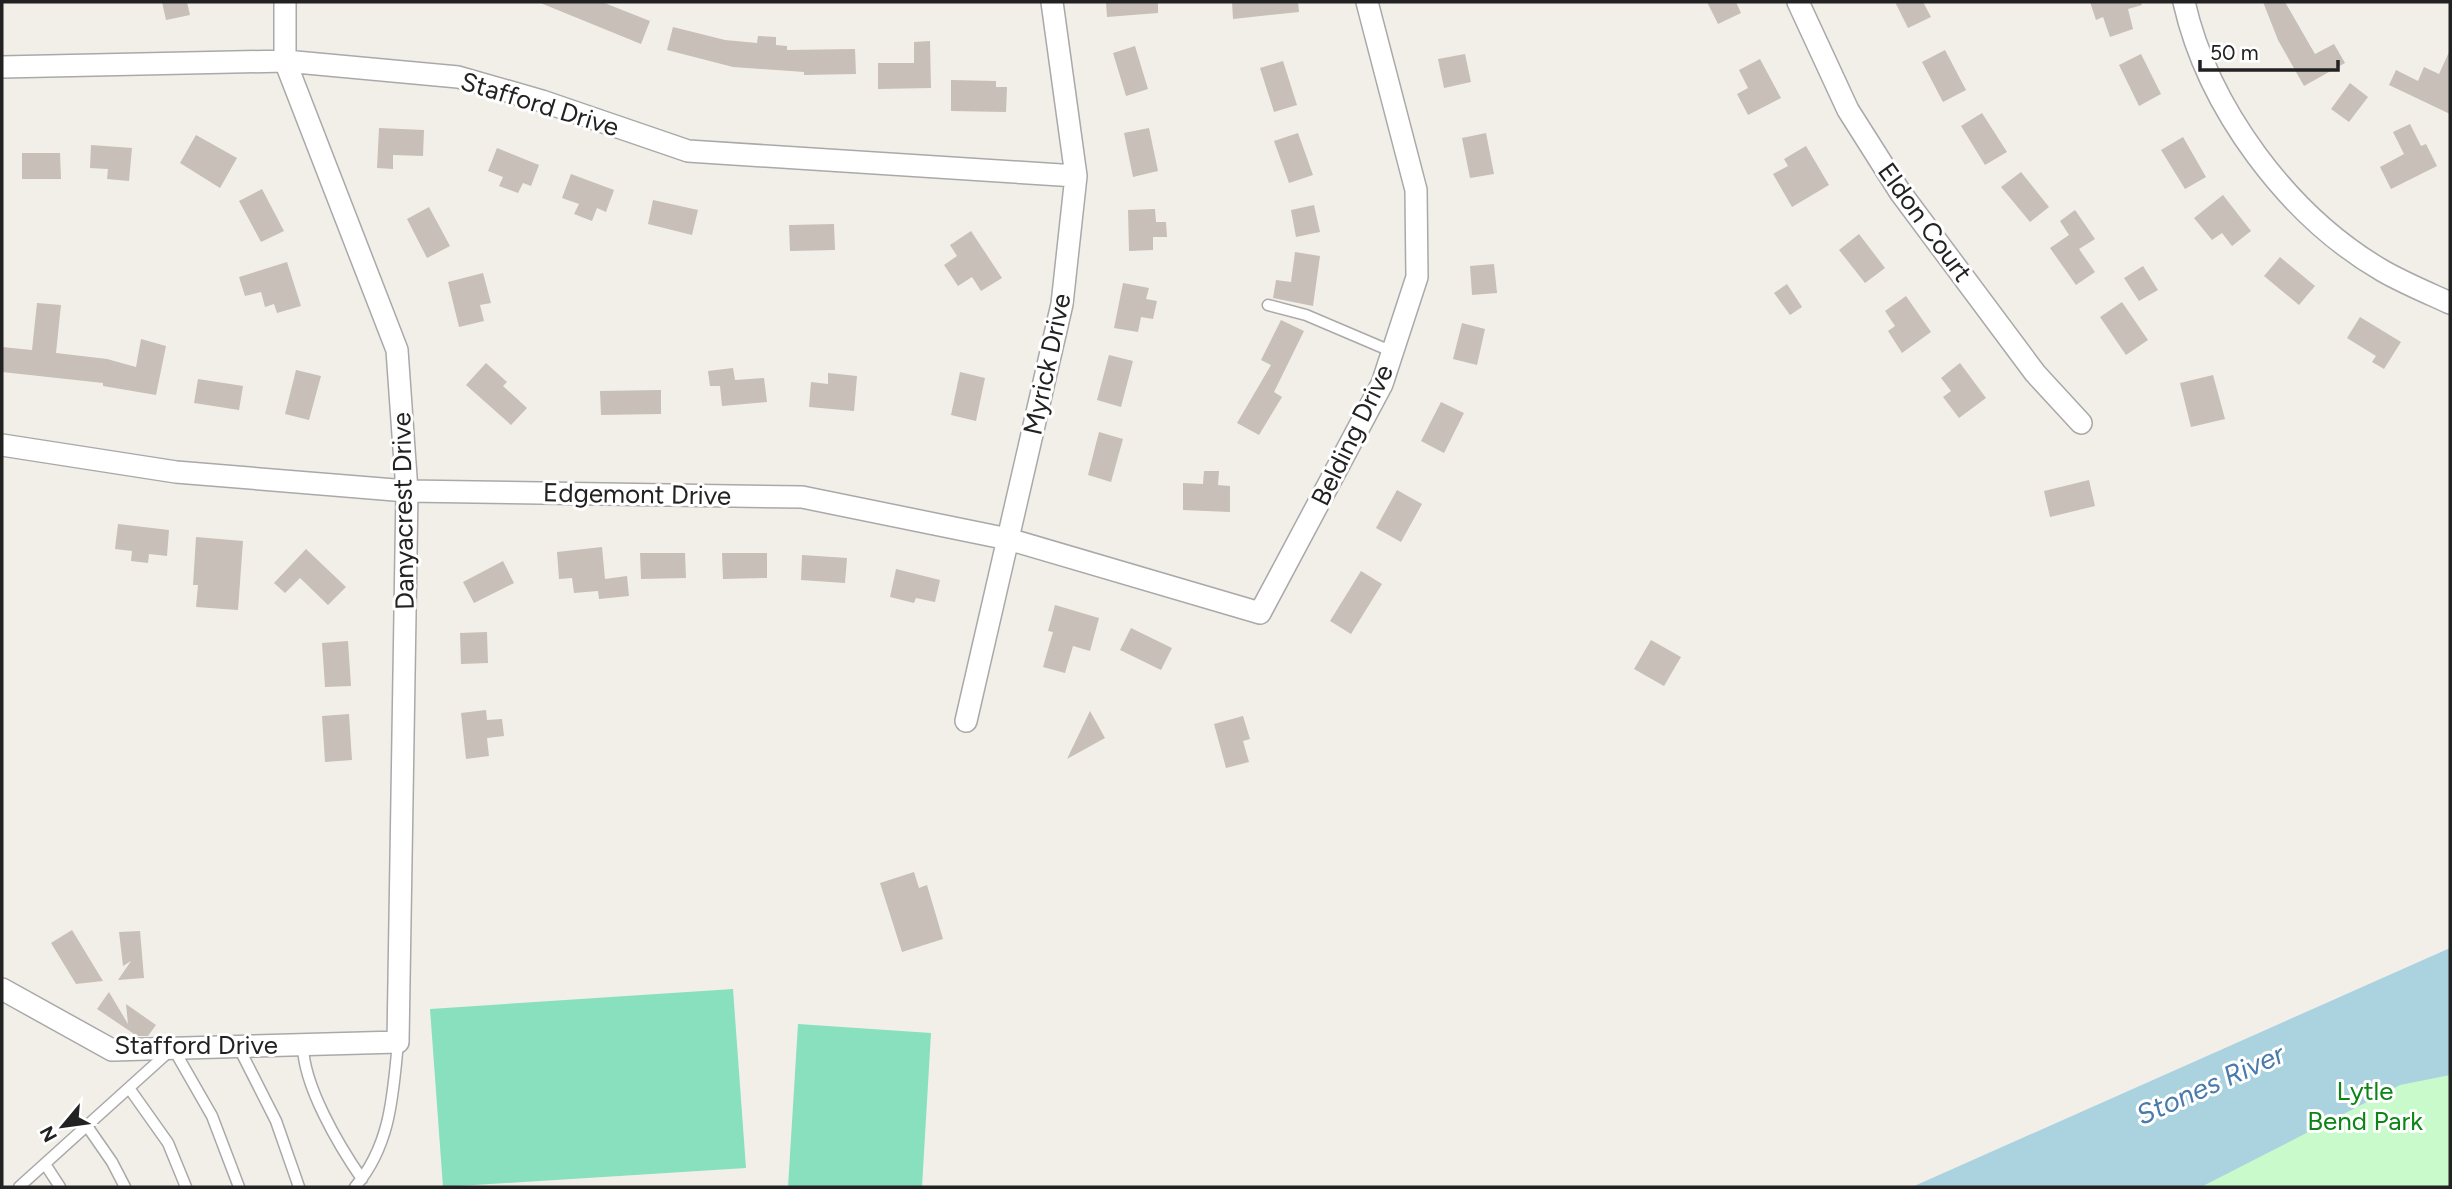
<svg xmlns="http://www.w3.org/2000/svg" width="2452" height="1189" font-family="Figtree,sans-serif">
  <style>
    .park { fill: #c8facc }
    .pitch { fill: #88e0be }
    .water { fill: #aad3df }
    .building { fill: #c7bfb8 }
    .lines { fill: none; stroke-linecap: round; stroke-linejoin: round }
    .lane-casing { stroke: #a9a9a9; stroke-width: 13 }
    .street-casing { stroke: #a9a9a9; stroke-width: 24 }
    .lane { stroke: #fff; stroke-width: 10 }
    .street { stroke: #fff; stroke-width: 21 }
    .labels { text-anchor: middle; stroke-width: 6; stroke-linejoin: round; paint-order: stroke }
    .street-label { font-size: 26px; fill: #222; stroke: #fff }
    .park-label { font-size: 26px; fill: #0c8416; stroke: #fff }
    .water-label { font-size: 28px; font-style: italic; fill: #4a7aab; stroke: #fff }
  </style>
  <rect width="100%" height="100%" fill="#f2efe9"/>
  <path class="park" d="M2450 1003V1187H1978Z"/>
  <path class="pitch" d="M733 989 746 1168 443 1187 430 1009Z
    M798 1024 931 1033 922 1187H788Z"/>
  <path class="water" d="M2450 948V1075L2400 1085 2201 1187H1912Z"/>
  <path class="building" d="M162 2H187L190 15 166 20Z
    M538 2H602L650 21 641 44Z
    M1106 2H1158V13L1107 17Z
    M1232 2H1298L1299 12 1233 19Z
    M1707 2H1736L1741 13 1718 24Z
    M1895 2H1923L1931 17 1908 28Z
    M2090 2H2141L2142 5 2128 9 2133 29 2110 37 2103 17 2096 20Z
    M2263 2H2285L2315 54 2334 44 2345 63 2304 86 2278 40Z
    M673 27 725 40 757 43 758 36 776 37V45L787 46V50L855 49 856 74 804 75V72L733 67 667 50Z
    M930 41 931 88 878 89V63H914V42Z
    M1135 46 1148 89 1126 96 1113 53Z
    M1945 50 1966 90 1943 102 1922 62Z
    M2450 50V114L2389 85 2396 70 2418 81 2424 67 2439 74Z
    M1465 54 1471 82 1444 88 1438 59Z
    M2141 54 2161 94 2139 106 2119 65Z
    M1760 59 1781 98 1748 115 1737 94 1748 88 1739 70Z
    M1283 61 1297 105 1274 112 1260 68Z
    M951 80 996 81V87H1007L1006 112 951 111Z
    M2350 83 2368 97 2349 122 2331 109Z
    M1982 113 2007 152 1985 165 1961 126Z
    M2410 124 2421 146 2426 144 2437 166 2391 189 2380 167 2404 154 2393 132Z
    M379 128 424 130 423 156 393 155V169L377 168Z
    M1149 128 1158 171 1133 177 1124 133Z
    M1298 133 1313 175 1289 183 1274 141Z
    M1486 133 1494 174 1470 178 1462 138Z
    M196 135 237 158 220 188 180 163Z
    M2183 137 2206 177 2185 189 2161 150Z
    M91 145 132 148 129 181 107 179 108 169 90 168Z
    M1806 146 1829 185 1792 207 1773 174 1788 166 1784 159Z
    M497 148 539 165 531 186 523 183 518 193 499 186 503 177 488 171Z
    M22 153H60L61 179H22Z
    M2021 172 2049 207 2030 222 2001 187Z
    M571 174 614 190 606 212 597 208 592 221 574 214 579 204 562 198Z
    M262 189 284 231 261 242 239 201Z
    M2223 195 2251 231 2232 246 2222 233 2212 240 2194 218Z
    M653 200 698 210 692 235 648 224Z
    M1314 205 1320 232 1296 237 1291 210Z
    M429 207 450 246 427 258 407 219Z
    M1155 209 1156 222H1166L1167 237H1153V250L1129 251 1128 210Z
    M2075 210 2095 239 2079 249 2095 272 2076 285 2050 248 2069 235 2060 221Z
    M834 224 835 250 790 251 789 225Z
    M971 231 1002 278 981 291 972 277 958 286 944 265 957 256 950 245Z
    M1859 234 1885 268 1865 283 1839 250Z
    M1295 252 1320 256 1313 306 1273 298 1276 280 1291 282Z
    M2280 257 2315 286 2299 305 2264 276Z
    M287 262 301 306 277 313 274 304 265 307 261 292 245 296 239 277Z
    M1494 264 1497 293 1472 295 1470 266Z
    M2143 266 2158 290 2139 301 2124 278Z
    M483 273 491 303 480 305 484 321 459 327 448 282Z
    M1123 283 1149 288 1146 299 1157 301 1153 319 1141 317 1138 332 1114 328Z
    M1787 284 1802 307 1790 315 1774 293Z
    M1906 296 1931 332 1902 353 1888 331 1895 326 1885 311Z
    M2122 302 2148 340 2126 355 2100 317Z
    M37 303 61 305 56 353 107 359 136 367 141 339 166 346 156 395 103 386V383L2 372V347L32 350Z
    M2360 317 2401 342 2384 369 2372 362 2376 356 2347 338Z
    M1281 320 1304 331 1274 392 1282 397 1259 435 1237 423 1271 365 1261 360Z
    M1462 323 1485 329 1477 365 1453 359Z
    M1109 355 1133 361 1121 407 1097 400Z
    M486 363 507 382 503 386 527 408 511 425 466 385Z
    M1960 363 1986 398 1959 418 1943 397 1951 391 1941 378Z
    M733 368 735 380 764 378 767 402 722 406 720 386H710L708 371Z
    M296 370 321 376 309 420 285 414Z
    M960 372 985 378 976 421 951 415Z
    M828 373 857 376 854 411 809 407 811 382 828 384Z
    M2213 375 2225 419 2191 427 2180 383Z
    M198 379 243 386 239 410 194 403Z
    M661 390V414L601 415 600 391Z
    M1441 402 1464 413 1444 453 1421 441Z
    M1099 432 1123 439 1111 482 1088 475Z
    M1204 471H1219L1218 485 1230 486V512L1183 510V483L1203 484Z
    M2089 480 2095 506 2050 517 2044 491Z
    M1397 490 1422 504 1401 542 1376 528Z
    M118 524 169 530 167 556 149 554 148 563 131 561 132 551 115 549Z
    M196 537 243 541 238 610 196 607 198 585H193Z
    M602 547 605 579 627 576 629 596 599 599 598 591 574 593 572 578 559 579 557 552Z
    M306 549 346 587 328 605 300 578 285 593 274 583Z
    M640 553H685L686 578 641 579Z
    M722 553H767V578L723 579Z
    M802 555 847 558 845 583 801 580Z
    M503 561 514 583 474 603 463 582Z
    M896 569 940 580 935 602 916 598 914 603 890 597Z
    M1361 571 1382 584 1351 634 1330 621Z
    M1055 605 1099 618 1090 651 1073 646 1065 673 1043 667 1053 632 1048 631Z
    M1131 628 1172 648 1161 670 1120 650Z
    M487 632 488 663 461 664 460 633Z
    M1651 640 1681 657 1664 686 1634 669Z
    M348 641 351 686 325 687 322 643Z
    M486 710 487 720 502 719 504 736 487 738 489 756 466 759 461 713Z
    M1090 711 1105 738 1067 759Z
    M349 714 352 760 325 762 322 716Z
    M1243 716 1250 739 1243 741 1249 762 1226 768 1214 724Z
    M914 872 919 888 927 885 943 939 902 952 880 883Z
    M72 930 103 981 76 984 51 943Z
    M140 931 144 978 118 980 131 961 123 966 119 932Z
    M109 992 128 1024 126 1004 156 1025 148 1036H137L97 1009Z"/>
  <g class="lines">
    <g class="lane-casing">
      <path id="lane" d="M1268 305 1306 315 1393 352
        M303 1045C303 1085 339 1146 362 1179
        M238 1046 276 1121 299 1187
        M129 1088 168 1143 186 1187
        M87 1126 112 1162 125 1187
        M45 1164 60 1187
        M19 1187 173 1048 212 1116 239 1187
        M355 1187C391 1145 393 1094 398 1042"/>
    </g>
    <g class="street-casing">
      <path id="street" d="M1798 2 1848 110 1900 192 2035 373 2081 423
        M2184 2C2208 108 2288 216 2383 271 2404 283 2428 293 2450 303
        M2 67 285 61 458 77 542 101 688 151 1076 176
        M2 445 176 472 407 491 802 497 1008 539 1260 613 1382 384 1417 277 1416 190 1367 2
        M966 721 1062 304 1076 176 1052 2
        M2 989 112 1050 398 1042 407 491 397 350 285 61V2"/>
    </g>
    <use href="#lane" class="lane"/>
    <use href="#street" class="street"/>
  </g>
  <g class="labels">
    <g class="street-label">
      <text transform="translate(540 104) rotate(17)" y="9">Stafford Drive</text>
      <text transform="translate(1925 222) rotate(54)" y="9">Eldon Court</text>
      <text transform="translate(1047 364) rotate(-78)" y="9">Myrick Drive</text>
      <text transform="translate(1352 435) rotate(-64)" y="9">Belding Drive</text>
      <text transform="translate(637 494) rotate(1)" y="9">Edgemont Drive</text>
      <text transform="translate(403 511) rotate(-91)" y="9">Danyacrest Drive</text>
      <text x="196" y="1054">Stafford Drive</text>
    </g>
    <g class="park-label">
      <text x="2365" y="1100">Lytle<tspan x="2365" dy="30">Bend Park</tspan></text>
    </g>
    <g class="water-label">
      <text transform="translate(2210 1084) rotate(-24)" y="10">Stones River</text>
    </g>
  </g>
  <rect width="2452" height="1189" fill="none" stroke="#222222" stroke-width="7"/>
  <g transform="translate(63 1126) rotate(241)" stroke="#ffffff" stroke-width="5" paint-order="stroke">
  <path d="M0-5L12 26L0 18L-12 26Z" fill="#222222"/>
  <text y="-10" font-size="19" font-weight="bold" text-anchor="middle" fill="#222222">N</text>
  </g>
  <path d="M2200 60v10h138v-10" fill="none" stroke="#222222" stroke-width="3.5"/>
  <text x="2210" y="60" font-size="21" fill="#222222" stroke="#ffffff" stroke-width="5" paint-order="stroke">50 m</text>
</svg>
